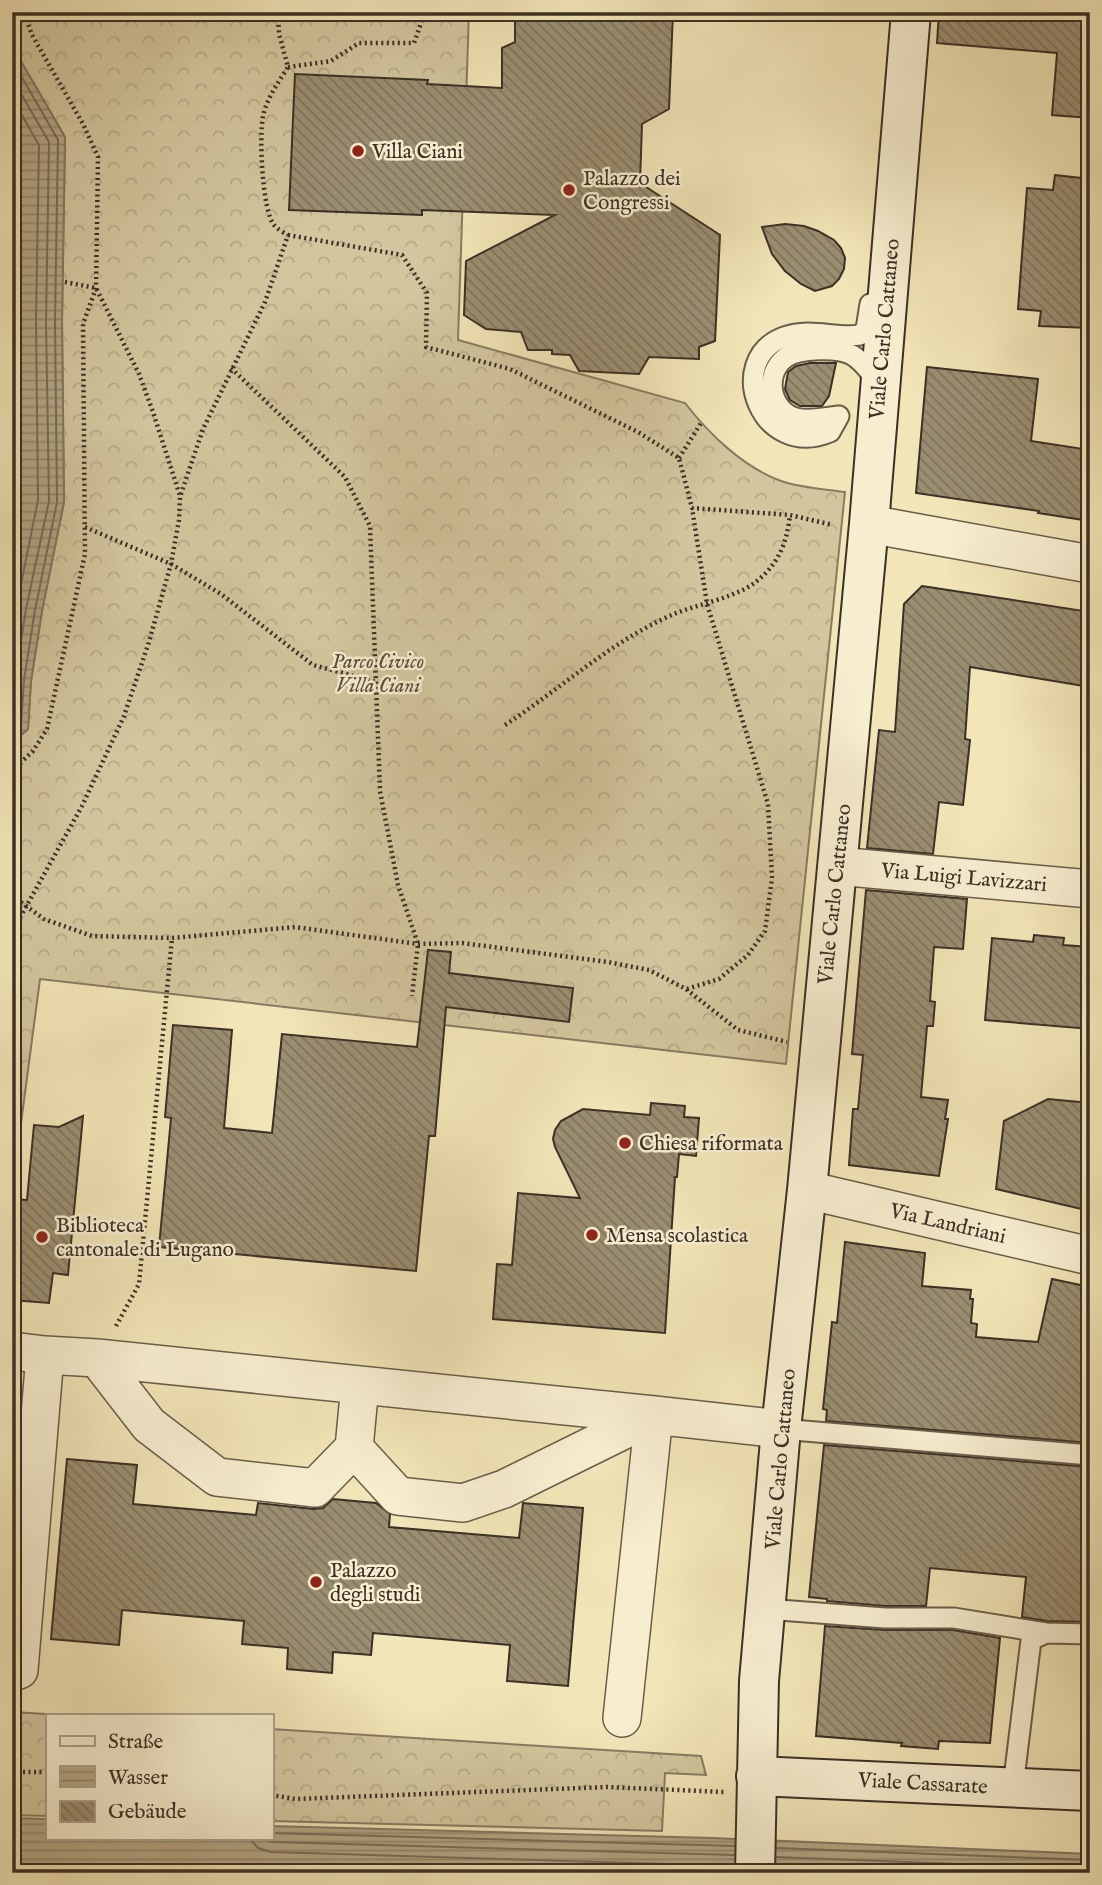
<svg xmlns="http://www.w3.org/2000/svg" width="1102" height="1885" font-family="'IM FELL English',serif">
  <style>
    .forest { fill: url(#forest-crowns); stroke: #877b62; stroke-width: 2 }
    .water { fill: url(#water-rules); stroke: #847760; stroke-width: 2 }
    .lines { fill: none; stroke-linecap: round; stroke-linejoin: round }
    .shore { stroke: #786c56; stroke-width: 2 }
    .building { fill: url(#building-back-hatch); stroke: #3b3026; stroke-width: 2 }
    .lane-casing { stroke: #695d4a; stroke-width: 23 }
    .street-casing { stroke: #695d4a; stroke-width: 40 }
    .secondary-casing { stroke: #3b3026; stroke-width: 42 }
    .path { stroke: #3b3026; stroke-width: 4.5; stroke-dasharray: 2 3.5; stroke-linecap: butt }
    .lane { stroke: #f7eed0; stroke-width: 19 }
    .street { stroke: #f7eed0; stroke-width: 37 }
    .secondary { stroke: #f7eed0; stroke-width: 38 }
    .poi-dot { fill: #8f2418; stroke: #f7eed0; stroke-width: 2.5 }
    .labels { text-anchor: middle; stroke-width: 5; stroke-linejoin: round; paint-order: stroke }
    .poi-label { font-size: 21px; fill: #3b3026; stroke: #f7eed0; text-anchor: start }
    .street-label { font-size: 21px; fill: #3b3026; stroke: #f7eed0 }
    .park-label { font-size: 21px; font-style: italic; fill: #594e3e; stroke: #f7eed0 }
  </style>
  <defs>
    <pattern id="forest-crowns" width="20" height="18" patternUnits="userSpaceOnUse" patternTransform="scale(1.75)"><rect width="20" height="18" fill="#d3c69e"/><path d="M2 6a3 3 0 1 1 6 0M12 15a3 3 0 1 1 6 0" fill="none" stroke="#b6aa88"/></pattern>
    <pattern id="water-rules" width="6" height="5" patternUnits="userSpaceOnUse" patternTransform="scale(1.75)"><rect width="6" height="5" fill="#b4a786"/><path d="M0 2.5h6" fill="none" stroke="#94886d"/></pattern>
    <pattern id="building-back-hatch" width="6" height="6" patternUnits="userSpaceOnUse" patternTransform="scale(1.75)"><rect width="6" height="6" fill="#9a8e71"/><path d="M-1 5l2 2M0 0l6 6M5-1l2 2" fill="none" stroke="#7f745d"/></pattern>
  </defs>
  <rect width="100%" height="100%" fill="#f2e5b7"/>
  <filter id="stains"><feTurbulence type="fractalNoise" baseFrequency=".00286" numOctaves="4"/><feColorMatrix values="0 0 0 0 .2 0 0 0 0 .09 0 0 0 0 .02 0 0 0 .5 -.17"/></filter>
  <radialGradient id="worn" r=".72"><stop offset=".6" stop-color="#630" stop-opacity="0"/><stop offset="1" stop-color="#630" stop-opacity=".3"/></radialGradient>
  <path class="forest" d="M12 12H469L458 340 685 403C709 434 743 467 781 481 801 488 824 489 845 492L786 1064 40 979 15 1169H12V743L28 729 31 681 42 611 64 502 62 321 65 137 12 46Z
    M12 1712 63 1715H47V1816L12 1815Z
    M271 1729 701 1756 706 1775 665 1773 662 1831 271 1821Z"/>
  <path class="water" d="M12 46 65 137 62 321 64 502 42 611 31 681 28 729 12 743Z
    M12 1818 47 1819V1838H271V1826L712 1838 1090 1854V1873H12Z"/>
  <g class="lines">
    <path class="shore" d="M12 60 58 140 55 321 57 502 35 610 24 680 21 724 12 733
      M12 78 49 142 46 321 49 501 26 609 15 679 12 721
      M12 98 39 145 36 321 38 500 12 629
      M271 1833 735 1846
      M249 1838 258 1848 271 1852 734 1866
      M262 1838 273 1842 734 1855
      M777 1848 1090 1860
      M776 1857 1090 1869
      M776 1867 912 1873"/>
  </g>
  <path class="building" d="M515 12H673L669 109 642 124 640 183 720 235 715 341 699 347V359L649 357 639 374 579 371 570 355 552 354V350H528L521 332 486 329 464 315 466 261 555 215 422 210V215L289 210 295 74 428 80 427 84 502 88V48L515 42Z
    M939 12H1062L1090 15V118L1052 115 1057 53 937 43Z
    M1055 175 1090 179V328L1039 326 1041 311 1018 309 1027 188 1053 190Z
    M785 224 804 226 818 231 834 240 841 248 845 258 844 269 839 279 832 286 815 291 801 284 785 271 772 254 762 227Z
    M810 363H836L829 396 822 406H800L790 400 785 389 788 372 796 366Z
    M927 367 1038 379 1031 441 1090 450V521L1038 513 1039 511 916 493Z
    M922 586 1090 612V687L970 667 965 739 970 740 963 805 939 802 933 854 867 848 879 730 895 732 904 604Z
    M866 890 967 899 963 949 934 947 930 1001 935 1002 933 1026H927L921 1097 948 1100 945 1119H948L939 1176 849 1165 853 1109H858L863 1055 852 1054Z
    M1034 935 1064 938 1063 945 1090 947V1029L985 1020 992 938 1033 942Z
    M428 950 451 952 449 973 573 988 569 1022 446 1007 435 1136H429L416 1271 159 1247 171 1118 165 1117 173 1025 232 1030 224 1128 272 1133 282 1034 417 1047Z
    M1048 1099 1090 1103V1211L996 1189 1004 1121Z
    M651 1103 685 1106 684 1117 699 1118 696 1156 679 1154 677 1177H675L665 1333 493 1319 497 1264 512 1265 518 1193 580 1198 555 1147 553 1139 555 1130 561 1121 583 1109 650 1115Z
    M83 1116 68 1275 53 1273 49 1303 12 1300V1199L27 1200 34 1125 59 1127Z
    M845 1242 925 1253 922 1286 971 1290 970 1299H973L971 1323 977 1324 976 1337 1038 1342 1052 1279 1090 1287V1443L826 1421 827 1410 823 1409 832 1322 837 1323Z
    M824 1445 1090 1467 1089 1622 1047 1621 1022 1617 1026 1577 930 1568 926 1606H885L827 1601V1599L809 1597Z
    M67 1459 137 1465 133 1504 256 1515 258 1503 313 1509 323 1508 333 1499 376 1503 390 1514 389 1527 519 1538 523 1503 583 1508 568 1686 507 1681 510 1645 373 1633 371 1655 333 1652 332 1673 287 1669 288 1648 242 1644 244 1621 122 1610 119 1645 51 1639Z
    M825 1626 885 1630H953L1000 1638 990 1743 939 1741 938 1749 901 1746 902 1743 816 1736Z"/>
  <g class="lines">
    <g class="lane-casing">
      <path id="lane" d="M870 304 866 329 860 335C834 339 812 327 784 337 723 360 761 461 830 432L839 416C824 417 811 422 796 418 771 411 763 375 785 358 798 348 838 347 852 355 863 361 871 373 878 383
        M781 1429 1090 1455
        M766 1609 885 1618H954L1046 1633 1090 1634
        M1013 1787 1031 1640 1046 1633"/>
    </g>
    <g class="street-casing">
      <path id="street" d="M869 524 1090 564
        M837 866 1090 889
        M807 1190 1090 1256
        M12 1351 45 1355
        M97 1358 149 1425 217 1477 315 1488 354 1448 360 1385
        M354 1448 398 1496 463 1503 504 1489 654 1415 781 1429
        M19 1670 45 1355 97 1358 654 1415 622 1718"/>
    </g>
    <g class="secondary-casing">
      <path id="secondary" d="M756 1776 1090 1791
        M755 1873 759 1681 781 1429 807 1190 869 524 911 12"/>
    </g>
    <path class="path" d="M288 67 331 61 359 43H414L425 12
      M288 235 402 255 427 293 426 347 510 369 638 432 679 458 692 508 790 515 833 525
      M65 282 96 288 139 374 153 412 180 496
      M231 368 345 477 370 526 380 791 398 885 418 944 412 996
      M679 458 701 423
      M85 527 171 564 221 594 313 665 376 682
      M505 725C562 688 611 641 674 614 698 604 739 597 758 580 779 563 787 542 790 515
      M12 771 33 751 47 729 85 554 83 324 96 288 98 157 83 124 32 35 24 12
      M12 896 44 919 92 936 172 938 295 927 418 944 462 943 608 962 649 970 686 989 738 1030 787 1042
      M12 932 82 806 124 716 148 645 171 564 179 520 180 497 203 429 265 302 288 235C284 233 277 229 274 225 262 210 259 136 263 116 267 98 278 83 288 67L279 34 278 12
      M687 989 719 979 748 955 765 931 772 878 768 804 707 604 692 508
      M116 1326 139 1284 172 938
      M12 1772H47
      M271 1795 295 1799 607 1787 724 1792"/>
    <use href="#lane" class="lane"/>
    <use href="#street" class="street"/>
    <use href="#secondary" class="secondary"/>
  </g>
  <g class="poi-dot">
    <circle cx="358" cy="151" r="7"/>
    <circle cx="569" cy="190" r="7"/>
    <circle cx="625" cy="1143" r="7"/>
    <circle cx="592" cy="1235" r="7"/>
    <circle cx="42" cy="1237" r="7"/>
    <circle cx="316" cy="1582" r="7"/>
  </g>
  <g class="labels">
    <g class="poi-label">
      <text x="372" y="158">Villa Ciani</text>
      <text x="583" y="185">Palazzo dei<tspan x="583" dy="24">Congressi</tspan></text>
      <text x="639" y="1150">Chiesa riformata</text>
      <text x="56" y="1232">Biblioteca<tspan x="56" dy="24">cantonale di Lugano</tspan></text>
      <text x="606" y="1242">Mensa scolastica</text>
      <text x="330" y="1577">Palazzo<tspan x="330" dy="24">degli studi</tspan></text>
    </g>
    <g class="street-label">
      <text transform="translate(884 329) rotate(-85)" y="7">Viale Carlo Cattaneo</text>
      <text transform="translate(964 877) rotate(5)" y="7">Via Luigi Lavizzari</text>
      <text transform="translate(834 894) rotate(-84)" y="7">Viale Carlo Cattaneo</text>
      <text transform="translate(948 1223) rotate(13)" y="7">Via Landriani</text>
      <text transform="translate(780 1459) rotate(-85)" y="7">Viale Carlo Cattaneo</text>
      <text transform="translate(923 1783) rotate(3)" y="7">Viale Cassarate</text>
    </g>
    <g class="park-label">
      <text x="378" y="668">Parco Civico<tspan x="378" dy="24">Villa Ciani</tspan></text>
    </g>
  </g>
  <rect width="1102" height="1885" fill="none" stroke="#f2e5b7" stroke-width="42"/>
  <rect x="14" y="14" width="1074" height="1857" fill="none" stroke="#3b3026" stroke-width="3.5"/>
  <rect x="21" y="21" width="1060" height="1843" fill="none" stroke="#3b3026" stroke-width="2"/>
  <rect x="46" y="1714" width="228" height="126" fill="#f7eed0" stroke="#aca28c" stroke-width="2"/>
  <rect x="60" y="1736" width="35" height="10" fill="#f7eed0" stroke="#aca28c" stroke-width="2"/>
  <text x="108" y="1748" font-size="21" fill="#3b3026">Straße</text>
  <rect x="60" y="1766" width="35" height="21" fill="url(#water-rules)" stroke="#aca28c" stroke-width="2"/>
  <text x="108" y="1784" font-size="21" fill="#3b3026">Wasser</text>
  <rect x="60" y="1801" width="35" height="21" fill="url(#building-back-hatch)" stroke="#aca28c" stroke-width="2"/>
  <text x="108" y="1818" font-size="21" fill="#3b3026">Gebäude</text>
  <rect width="100%" height="100%" filter="url(#stains)"/>
  <rect width="100%" height="100%" fill="url(#worn)"/>
</svg>
